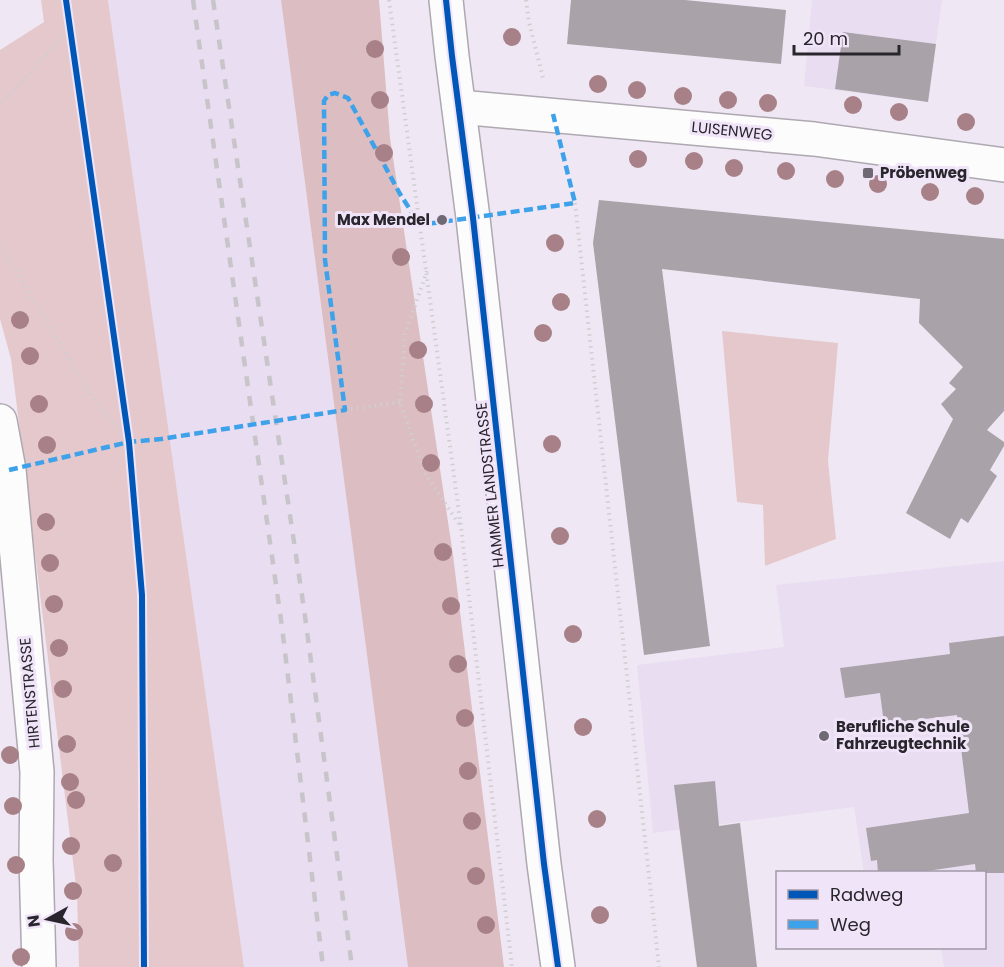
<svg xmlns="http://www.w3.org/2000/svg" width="1004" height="967" font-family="Poppins,sans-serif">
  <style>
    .built { fill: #e9ddf1 }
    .green { fill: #e5c8cc }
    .forest { fill: #dcbdc1 }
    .building { fill: #a9a2a9 }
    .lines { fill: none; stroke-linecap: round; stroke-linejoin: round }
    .street-casing { stroke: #aea8b1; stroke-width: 36 }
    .secondary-casing { stroke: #aea8b1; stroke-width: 36 }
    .path { stroke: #d0ced1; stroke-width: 4; stroke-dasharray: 1.5 4.5; stroke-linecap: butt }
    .street { stroke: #fdfcfd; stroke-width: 33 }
    .secondary { stroke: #fdfcfd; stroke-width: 33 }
    .rail { stroke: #c7c5c9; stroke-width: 4.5; stroke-dasharray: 10 10; stroke-linecap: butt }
    .quiet { stroke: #3ea2eb; stroke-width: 4.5; stroke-dasharray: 9 4.5; stroke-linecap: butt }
    .cycleway-casing { stroke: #f0e4f8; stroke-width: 10 }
    .cycleway { stroke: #0057b8; stroke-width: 6 }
    .tree { fill: #a88188 }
    .poi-dot { fill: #6e6972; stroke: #f0e4f8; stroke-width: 2 }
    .labels { text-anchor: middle; stroke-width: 6; stroke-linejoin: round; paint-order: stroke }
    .street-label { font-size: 15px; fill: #29252c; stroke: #f0e4f8 }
    .poi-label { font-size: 15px; font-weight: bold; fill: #29252c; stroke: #f0e4f8; text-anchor: start }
  </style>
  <rect width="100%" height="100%" fill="#efe8f4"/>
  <path class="built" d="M108 0H281L408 967H244Z
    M812 0H942L928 102 804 86Z
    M1004 561V967H944L941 948H984V872H864L854 807 653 833 637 665 784 647 776 585Z"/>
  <path class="green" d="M41 0H108L244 967H79L77 894 11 359 0 319V50L44 22Z
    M722 331 838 343 828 461 836 539 765 566 763 505 737 502Z"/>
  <path class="forest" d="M281 0H379L390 138 453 555 504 967H408Z"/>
  <path class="building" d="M571 0H685L786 10 781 64 567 44Z
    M843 32 936 44 928 102 835 89Z
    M599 200 1004 239V411L987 430 1004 442V446L990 470 997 476 968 523 961 518 950 539 906 513 953 419 941 404 956 389 949 383 963 367 919 323 920 299 662 269 710 646 644 655 593 243Z
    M1004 636V873H976L975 864 913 873H878L877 860 871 861 866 828 969 813 957 715 884 724 880 693 845 698 840 668 950 654 949 643Z
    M715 781 719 826 740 823 757 967H697L674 785Z"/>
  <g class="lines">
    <g class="street-casing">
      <path id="street" d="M459 107 814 139 1004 165
        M0 421 9 470 37 772 36 860 39 967"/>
    </g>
    <g class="secondary-casing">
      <path id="secondary" d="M446 0 452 56 473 218 544 864 558 967"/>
    </g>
    <path class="path" d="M389 0 461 527 512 967
      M526 0 529 22 544 82
      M0 102 17 88 71 27
      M575 203 659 967
      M0 245 96 403 129 442
      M427 271 405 334 400 402 425 473 459 524
      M345 410 400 402"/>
    <use href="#street" class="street"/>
    <use href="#secondary" class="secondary"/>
    <path class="rail" d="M193 0 282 627 323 967
      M213 0 304 609 352 967"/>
    <path class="quiet" d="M9 470 129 442 161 439 345 410 325 260 324 101 328 95 335 93 348 98 400 194 420 225 575 203 553 114"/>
    <g class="cycleway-casing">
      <path id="cycleway" d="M66 0 129 442 142 595 144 967
        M446 0 452 56 473 218 544 864 558 967"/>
    </g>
    <use href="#cycleway" class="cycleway"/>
  </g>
  <g class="tree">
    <circle cx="512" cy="37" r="9"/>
    <circle cx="375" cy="49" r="9"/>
    <circle cx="598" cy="84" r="9"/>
    <circle cx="637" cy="90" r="9"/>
    <circle cx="683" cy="96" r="9"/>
    <circle cx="380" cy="100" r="9"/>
    <circle cx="728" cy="100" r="9"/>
    <circle cx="768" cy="103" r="9"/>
    <circle cx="853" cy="105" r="9"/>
    <circle cx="899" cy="112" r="9"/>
    <circle cx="966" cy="122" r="9"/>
    <circle cx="384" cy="153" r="9"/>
    <circle cx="638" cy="159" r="9"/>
    <circle cx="694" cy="161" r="9"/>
    <circle cx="734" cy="168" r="9"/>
    <circle cx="786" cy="171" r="9"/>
    <circle cx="835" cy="179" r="9"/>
    <circle cx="878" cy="184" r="9"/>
    <circle cx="930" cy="192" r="9"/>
    <circle cx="975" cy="196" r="9"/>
    <circle cx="555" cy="243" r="9"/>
    <circle cx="401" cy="257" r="9"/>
    <circle cx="561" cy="302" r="9"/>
    <circle cx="20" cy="320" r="9"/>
    <circle cx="543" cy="333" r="9"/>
    <circle cx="418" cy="350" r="9"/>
    <circle cx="30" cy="356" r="9"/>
    <circle cx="39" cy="404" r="9"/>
    <circle cx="424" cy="404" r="9"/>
    <circle cx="552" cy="444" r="9"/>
    <circle cx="47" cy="445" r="9"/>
    <circle cx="431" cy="463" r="9"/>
    <circle cx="46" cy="522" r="9"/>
    <circle cx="560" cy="536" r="9"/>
    <circle cx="443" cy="552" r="9"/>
    <circle cx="50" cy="563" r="9"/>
    <circle cx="54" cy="604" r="9"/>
    <circle cx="451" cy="606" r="9"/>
    <circle cx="573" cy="634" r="9"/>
    <circle cx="59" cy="648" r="9"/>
    <circle cx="458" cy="664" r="9"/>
    <circle cx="63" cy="689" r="9"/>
    <circle cx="465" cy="718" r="9"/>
    <circle cx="583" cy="727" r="9"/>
    <circle cx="67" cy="744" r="9"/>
    <circle cx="10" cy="755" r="9"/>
    <circle cx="468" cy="771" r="9"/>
    <circle cx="70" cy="782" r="9"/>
    <circle cx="76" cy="800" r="9"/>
    <circle cx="13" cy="806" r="9"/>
    <circle cx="597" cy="819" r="9"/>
    <circle cx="472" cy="821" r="9"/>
    <circle cx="71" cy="846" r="9"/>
    <circle cx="113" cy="863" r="9"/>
    <circle cx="16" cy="865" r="9"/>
    <circle cx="476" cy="876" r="9"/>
    <circle cx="73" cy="891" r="9"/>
    <circle cx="600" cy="915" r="9"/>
    <circle cx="486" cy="925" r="9"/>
    <circle cx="74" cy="932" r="9"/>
    <circle cx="21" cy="957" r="9"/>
  </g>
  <g class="poi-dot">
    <rect x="862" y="167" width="12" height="12" rx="3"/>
    <circle cx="442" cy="220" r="6"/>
    <circle cx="824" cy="736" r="6"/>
  </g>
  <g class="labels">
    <g class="street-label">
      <text transform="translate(732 131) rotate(6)" y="5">LUISENWEG</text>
      <text transform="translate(490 485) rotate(-96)" y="5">HAMMER LANDSTRASSE</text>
      <text transform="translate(30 693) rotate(-95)" y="5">HIRTENSTRASSE</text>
    </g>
    <g class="poi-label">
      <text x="880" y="178">Pröbenweg</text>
      <text x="430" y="225" text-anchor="end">Max Mendel</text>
      <text x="836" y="732">Berufliche Schule<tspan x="836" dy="17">Fahrzeugtechnik</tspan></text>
    </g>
  </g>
  <rect x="776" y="871" width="210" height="78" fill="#f0e4f8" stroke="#a098a6" stroke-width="1.5"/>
  <rect x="788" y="890" width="30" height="9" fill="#0057b8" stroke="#a098a6" stroke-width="1.5"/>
  <text x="830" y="901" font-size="18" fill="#29252c">Radweg</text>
  <rect x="788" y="920" width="30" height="9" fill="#3ea2eb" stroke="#a098a6" stroke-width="1.5"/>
  <text x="830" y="931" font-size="18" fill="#29252c">Weg</text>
  <g transform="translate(48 919) rotate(262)" stroke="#f0e4f8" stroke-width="4.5" paint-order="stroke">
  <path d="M0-4.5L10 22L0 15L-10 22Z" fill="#29252c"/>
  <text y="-9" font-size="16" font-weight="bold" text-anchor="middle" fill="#29252c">N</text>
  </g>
  <path d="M794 45v9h105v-9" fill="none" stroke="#29252c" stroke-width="3"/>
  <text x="803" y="45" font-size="18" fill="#29252c" stroke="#f0e4f8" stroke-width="4.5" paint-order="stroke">20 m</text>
</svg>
